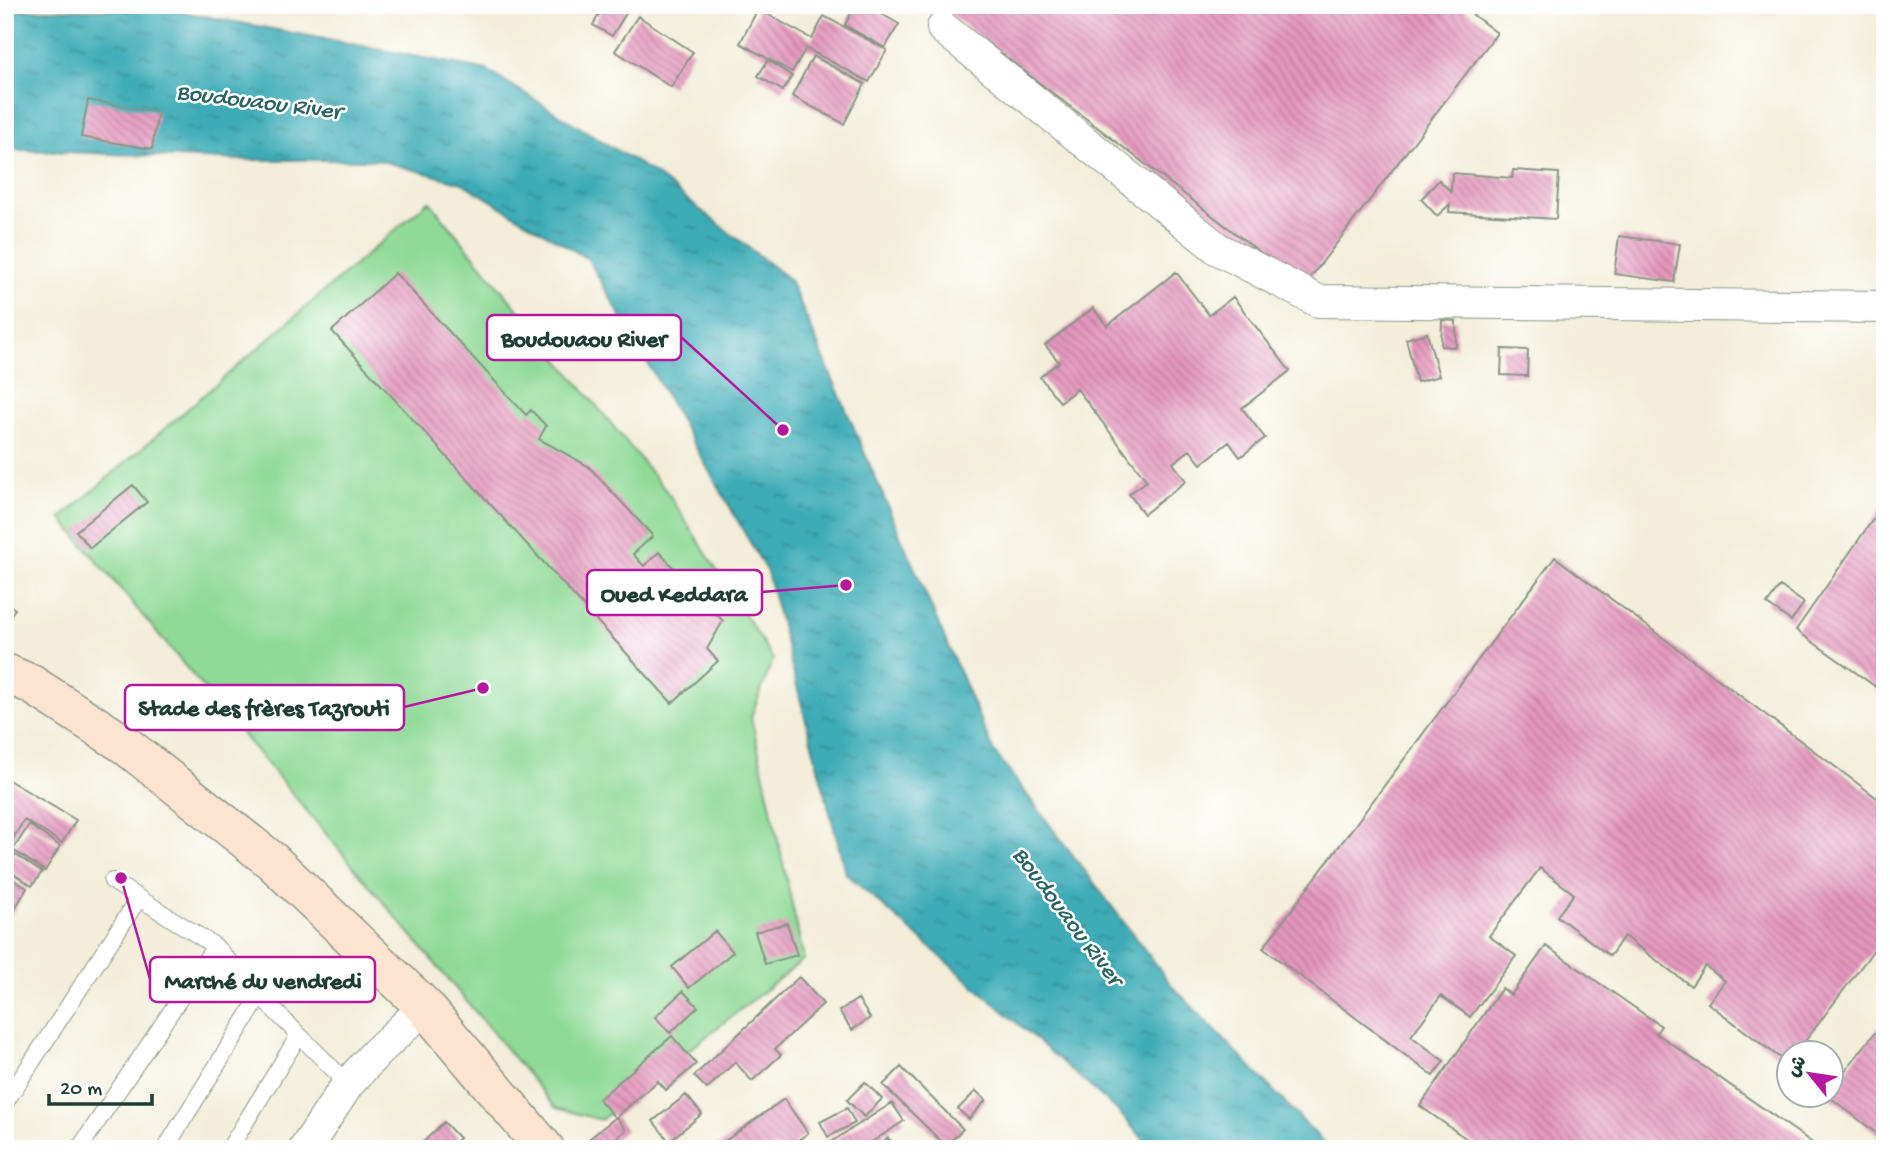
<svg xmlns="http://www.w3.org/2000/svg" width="1890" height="1154" font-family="'Gochi Hand','Playpen Sans Arabic',sans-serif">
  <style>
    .grass { fill: #90da97; stroke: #588c66; stroke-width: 2 }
    .water { fill: url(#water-ripples); stroke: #2e7476; stroke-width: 2 }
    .building { fill: url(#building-back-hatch) }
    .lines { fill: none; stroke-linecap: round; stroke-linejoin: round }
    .lane-casing { stroke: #899586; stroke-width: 18 }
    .street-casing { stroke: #899586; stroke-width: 34 }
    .secondary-casing { stroke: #899586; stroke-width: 41 }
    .lane { stroke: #fff; stroke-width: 16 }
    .street { stroke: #fff; stroke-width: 32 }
    .secondary { stroke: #fde4d0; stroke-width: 38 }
    .labels { text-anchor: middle; stroke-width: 5; stroke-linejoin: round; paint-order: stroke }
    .water-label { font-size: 24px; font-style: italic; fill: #296462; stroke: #fff }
    .leader { fill: none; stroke: #b5179e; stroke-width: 2.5 }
    .callout-dot { fill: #b5179e; stroke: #fff; stroke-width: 2.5 }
    .callout { fill: #fff; stroke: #b5179e; stroke-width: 2.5 }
    .callout-label { font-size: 24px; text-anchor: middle; font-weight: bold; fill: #1f3d34 }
  </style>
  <defs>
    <pattern id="water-ripples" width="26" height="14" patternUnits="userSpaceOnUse" patternTransform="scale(1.75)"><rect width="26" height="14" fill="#3cacb7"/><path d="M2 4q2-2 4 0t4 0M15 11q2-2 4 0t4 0" fill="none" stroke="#328d96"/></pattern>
    <pattern id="building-back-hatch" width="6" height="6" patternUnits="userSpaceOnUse" patternTransform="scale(1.75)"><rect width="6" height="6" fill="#e597bd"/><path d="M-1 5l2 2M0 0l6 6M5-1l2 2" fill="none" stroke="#b97c9a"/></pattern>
  </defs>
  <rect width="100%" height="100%" fill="#fff"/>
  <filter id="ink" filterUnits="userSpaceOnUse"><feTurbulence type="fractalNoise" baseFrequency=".0143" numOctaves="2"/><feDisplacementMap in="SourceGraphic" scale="14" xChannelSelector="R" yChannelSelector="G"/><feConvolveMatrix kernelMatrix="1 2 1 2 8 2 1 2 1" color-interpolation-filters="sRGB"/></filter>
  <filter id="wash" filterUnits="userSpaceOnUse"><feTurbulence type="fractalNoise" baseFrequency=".00686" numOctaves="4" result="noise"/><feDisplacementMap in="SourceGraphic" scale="28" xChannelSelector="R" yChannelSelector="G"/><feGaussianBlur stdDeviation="1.57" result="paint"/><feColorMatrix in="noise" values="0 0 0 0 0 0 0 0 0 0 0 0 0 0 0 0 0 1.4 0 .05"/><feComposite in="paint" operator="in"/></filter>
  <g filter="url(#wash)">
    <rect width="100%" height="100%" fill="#f3edd9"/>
    <path class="grass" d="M429 201 668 493 773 659 751 717 804 959 601 1120 556 1108 61 518Z"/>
    <path class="water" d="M168 9 487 70 652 172 790 280 993 750 1173 987 1330 1149H1152L1117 1110 846 874 767 572 588 259 462 183 378 160H239L5 149V10Z"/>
    <g id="blocks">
      <path class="building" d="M604 5H620L628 10 612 36 593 25Z
        M855 5H866L899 24 885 48 845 25Z
        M938 5H1460L1497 33 1304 286Z
        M758 9 812 39 824 16 887 50 869 82 806 48 792 72 740 43Z
        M638 16 693 52 671 87 615 51Z
        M813 56 865 84 844 124 792 96Z
        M768 60 792 76 783 91 758 76Z
        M88 100 158 112 152 149 81 137Z
        M1513 170 1559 173 1556 219 1449 212 1450 204 1437 216 1421 199 1439 180 1451 192 1452 173 1512 178Z
        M1619 236 1680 244 1674 282 1614 274Z
        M1176 272 1209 315 1233 297 1290 371 1242 408 1265 438 1240 457 1229 442 1201 464 1190 450 1173 463 1186 481 1144 514 1129 494 1147 481 1077 389 1060 402 1040 377 1059 362 1045 345 1093 308 1107 326Z
        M395 273 526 415 531 410 546 426 539 439 588 466 653 536 633 554 644 566 659 552 723 621 707 649 718 661 672 703 332 331Z
        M1442 320 1456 321V347L1441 346Z
        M1427 333 1439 376 1417 382 1406 339Z
        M1502 349 1528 350 1527 376 1501 375Z
        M1885 465V480L1878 475Z
        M133 485 147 502 90 548 76 531Z
        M1885 502V680L1879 689 1796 630Z
        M1555 557 1885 804V935L1797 1052H1788V1064L1708 1003 1725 981 1705 966 1691 986 1624 936 1610 956 1557 916 1574 894 1540 868 1489 936 1516 956 1470 1017 1441 996 1411 1036 1444 1061 1433 1076 1263 948Z
        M1780 586 1804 603 1791 621 1767 604Z
        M5 602 15 609 5 622Z
        M5 778 76 820 62 843 24 820 5 852Z
        M29 825 60 846 45 871 13 850Z
        M11 852 42 872 32 886 5 868V862Z
        M5 875 27 888 5 926Z
        M787 923 797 955 765 964 755 932Z
        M715 931 733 952 689 988 672 967Z
        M1546 946 1661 1026 1656 1033 1821 1149H1481L1420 1106 1502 988 1511 995Z
        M799 977 823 1004 775 1049 781 1055 752 1081 735 1062 707 1089 694 1076Z
        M683 991 698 1007 670 1033 655 1017Z
        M858 999 870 1018 852 1030 839 1011Z
        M1885 1020V1140L1826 1094H1830V1090Z
        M672 1036 696 1064 666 1090 658 1081 615 1118 599 1099Z
        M901 1067 963 1129 946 1146 883 1085Z
        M865 1082 882 1099 864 1117 847 1100Z
        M976 1091 986 1100 969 1119 958 1109Z
        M686 1095 702 1114 669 1141 653 1121Z
        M784 1099 808 1133 794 1143 798 1149H714Z
        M892 1103 904 1121 861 1149H836L831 1142Z
        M847 1108 855 1123 828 1137 820 1122Z
        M616 1117 626 1130 603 1149H577Z
        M444 1122 459 1138 448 1149H416Z
        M888 1138 899 1149H877Z"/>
    </g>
  </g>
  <g filter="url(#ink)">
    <use href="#blocks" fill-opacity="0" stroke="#899586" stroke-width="2"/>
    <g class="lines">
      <g class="lane-casing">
        <path id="lane" d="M112 881 215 946 260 996 348 1084
          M5 1103 139 898
          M79 1149 215 946
          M165 1149 260 996
          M229 1149 299 1035"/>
      </g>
      <g class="street-casing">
        <path id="street" d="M943 28 1218 249 1318 301 1885 307
          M305 1149 348 1084 376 1053 425 1007"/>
      </g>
      <g class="secondary-casing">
        <path id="secondary" d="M5 673 31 684 124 744 272 861 425 1007 545 1149"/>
      </g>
      <use href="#lane" class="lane"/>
      <use href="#street" class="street"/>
      <use href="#secondary" class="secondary"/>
    </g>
  </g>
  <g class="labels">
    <g class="water-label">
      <text transform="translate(259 100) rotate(7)" y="8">Boudouaou River</text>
      <text transform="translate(1069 915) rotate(53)" y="8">Boudouaou River</text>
    </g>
  </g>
  <path class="leader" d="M783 430L681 337M846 585L762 592M483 688L404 707M121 878L150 979"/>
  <g class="callout-dot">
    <circle cx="783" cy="430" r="7"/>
    <circle cx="846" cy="585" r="7"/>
    <circle cx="483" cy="688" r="7"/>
    <circle cx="121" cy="878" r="7"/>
  </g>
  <g class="callout">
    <rect x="487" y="315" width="194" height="45" rx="7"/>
    <rect x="587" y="570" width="175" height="45" rx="7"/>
    <rect x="125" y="685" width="279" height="45" rx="7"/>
    <rect x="150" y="957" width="225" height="45" rx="7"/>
  </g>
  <g class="callout-label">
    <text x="584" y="346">Boudouaou River</text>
    <text x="674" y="601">Oued Keddara</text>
    <text x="264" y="715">Stade des frères Tazrouti</text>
    <text x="263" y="988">Marché du vendredi</text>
  </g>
  <rect width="1890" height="1154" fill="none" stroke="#fff" stroke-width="28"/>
  <g transform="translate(1810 1074) rotate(300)"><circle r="33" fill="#ffffff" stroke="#a5b1ae" stroke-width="2"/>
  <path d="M0-5L12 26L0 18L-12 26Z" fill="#b5179e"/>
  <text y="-10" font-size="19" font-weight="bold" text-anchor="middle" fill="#1f3d34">ش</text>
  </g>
  <path d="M49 1094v10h103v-10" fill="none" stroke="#1f3d34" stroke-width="3.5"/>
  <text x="60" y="1094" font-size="21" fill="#1f3d34" stroke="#ffffff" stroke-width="5" paint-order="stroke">20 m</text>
</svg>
